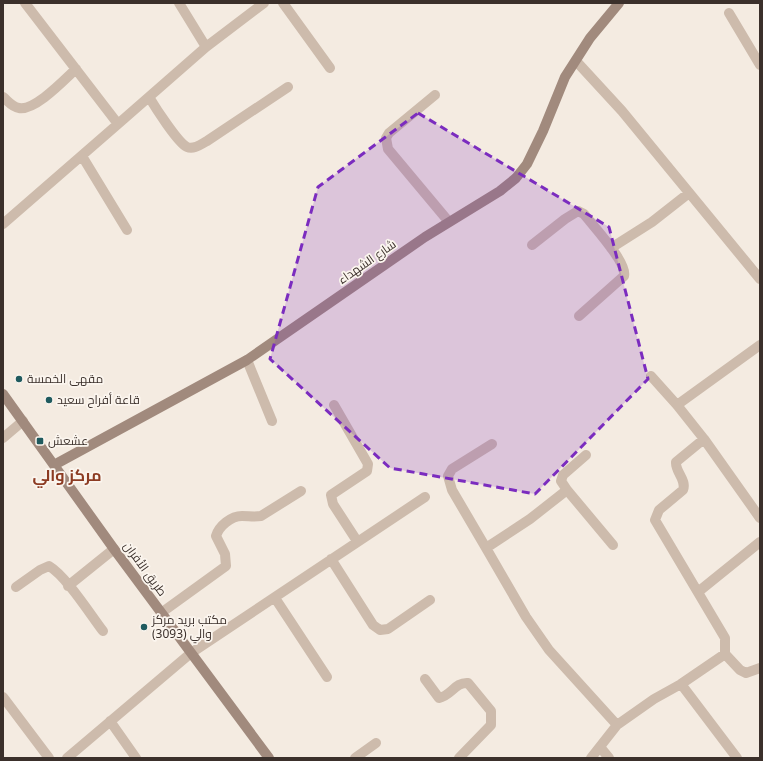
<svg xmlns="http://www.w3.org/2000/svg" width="763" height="761" font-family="'Noto Sans',Cairo,sans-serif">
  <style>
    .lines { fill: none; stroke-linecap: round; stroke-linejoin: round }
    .street { stroke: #cdbbac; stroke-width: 10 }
    .secondary { stroke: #a18a7d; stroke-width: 10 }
    .marked { fill: #7b2cbf; fill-opacity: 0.2; stroke: #7b2cbf; stroke-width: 3; stroke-dasharray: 8 5; stroke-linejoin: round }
    .poi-dot { fill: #1f5a5e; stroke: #fbf5ee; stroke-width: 1.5 }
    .labels { text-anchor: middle; stroke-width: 3.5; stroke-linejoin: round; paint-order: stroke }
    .street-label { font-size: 12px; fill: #3b302b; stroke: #fbf5ee }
    .poi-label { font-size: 12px; fill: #3b302b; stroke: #fbf5ee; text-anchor: start }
    .district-label { font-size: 16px; font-weight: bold; fill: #8c3b22; stroke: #fbf5ee }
  </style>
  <rect width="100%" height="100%" fill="#f4ebe1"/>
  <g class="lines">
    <path class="street" d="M179 3 206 47
      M283 3 330 68
      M729 13 760 65
      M576 61 622 111 760 279
      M435 95 389 133 386 138 388 149 449 222
      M3 97C8 101 12 107 19 108 35 111 64 80 76 69
      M149 97C155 107 178 143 187 147 194 150 201 144 207 141L288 87
      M118 124 206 47 264 3
      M82 156 127 230
      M3 224 118 124 25 3
      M532 245 565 219 578 211 584 214C593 226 628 263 624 276L579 316
      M611 248 652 222 689 193
      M247 360 272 421
      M651 376 677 405 704 439 760 518
      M334 405 368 464 367 471 331 495 333 504 357 541
      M677 405 760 345
      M3 438 23 421
      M704 439 676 462C675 472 687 480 683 490L659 510 655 520 725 638V654
      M586 455 563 475 561 481 567 490 530 519 486 548 526 617 549 650 617 725
      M567 490 613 545
      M486 548 452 490 448 476 452 469 492 444
      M331 559 373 625 380 630 388 629 430 600
      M68 586 114 549
      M16 587 40 570 49 566C66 576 90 614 103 631
      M698 592 760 542
      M275 598 327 677
      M161 613 226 566 225 554 216 536C219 526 231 516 242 516 249 516 254 517 261 516L301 491
      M425 679 439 698C451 696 455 682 468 683L491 711V725L459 758
      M3 697 49 758
      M110 721 136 758
      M600 747 609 758
      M67 758 191 653 425 497
      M355 758 376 743
      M591 758 617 725 654 699 681 684
      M737 758 681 684 725 654 740 670 746 673 760 668"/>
    <path class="secondary" d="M3 394 114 549 269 758
      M54 465 247 360 425 237 500 191 516 178 527 164 543 131 565 77 590 38 619 3"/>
  </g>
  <path class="marked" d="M418 113 609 227 648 379 535 494 390 468 270 359 318 187Z"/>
  <g class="poi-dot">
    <circle cx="19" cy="379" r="4"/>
    <circle cx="49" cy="400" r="4"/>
    <rect x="36" y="437" width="8" height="8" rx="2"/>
    <circle cx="144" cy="627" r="4"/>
  </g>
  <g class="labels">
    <g class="street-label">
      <text transform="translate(367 262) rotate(-35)" y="4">شارع الشهداء</text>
      <text transform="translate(145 569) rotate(54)" y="4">طريق الأفران</text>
    </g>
    <g class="poi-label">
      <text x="27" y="383">مقهى الخمسة</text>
      <text x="57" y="404">قاعة أفراح سعيد</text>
      <text x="48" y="445">عشعش</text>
      <text x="152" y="624">مكتب بريد مركز<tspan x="152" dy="14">والي (3093)</tspan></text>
    </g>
    <g class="district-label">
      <text x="67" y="481">مركز والي</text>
    </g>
  </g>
  <rect width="763" height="761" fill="none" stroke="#3b302b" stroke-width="8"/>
</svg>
